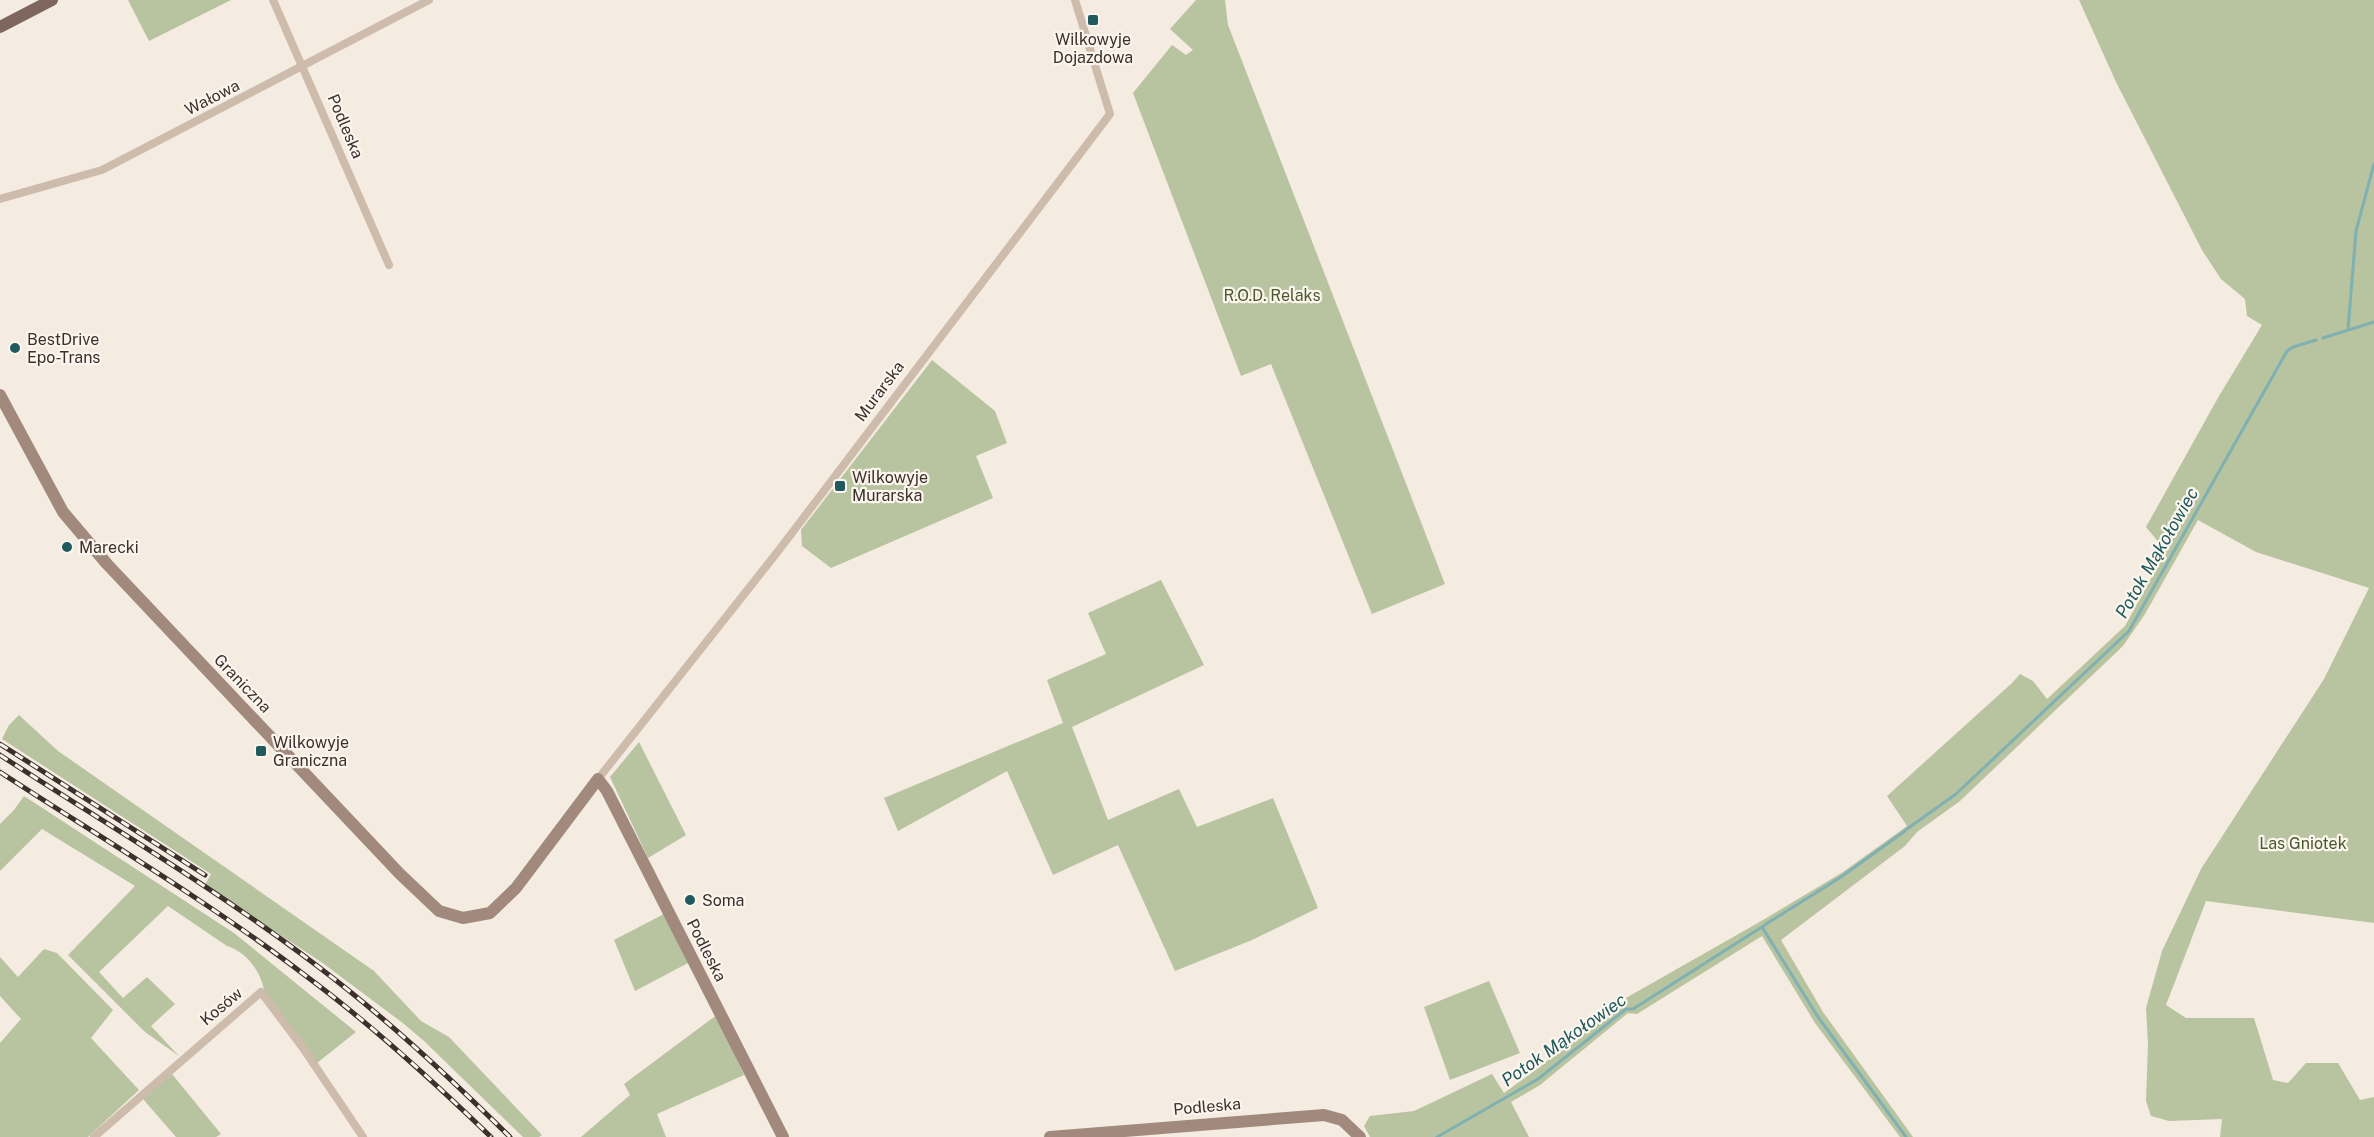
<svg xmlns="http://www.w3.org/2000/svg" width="2374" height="1137" font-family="'Public Sans',sans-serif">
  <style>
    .green { fill: #b8c4a0 }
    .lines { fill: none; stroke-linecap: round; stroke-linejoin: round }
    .stream { stroke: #7fb0b2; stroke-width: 3 }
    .street { stroke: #cdbbac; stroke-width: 8 }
    .secondary { stroke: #a18a7d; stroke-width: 12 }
    .primary { stroke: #7d675c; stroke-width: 12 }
    .rail-casing { stroke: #3b302b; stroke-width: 5 }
    .rail { stroke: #fbf5ee; stroke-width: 3; stroke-dasharray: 9; stroke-linecap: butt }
    .poi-dot { fill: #1f5a5e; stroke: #fbf5ee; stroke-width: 2 }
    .labels { text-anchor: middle; stroke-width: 4.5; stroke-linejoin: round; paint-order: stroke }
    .poi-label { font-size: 16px; fill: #3b302b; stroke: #fbf5ee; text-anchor: start }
    .street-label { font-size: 16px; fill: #3b302b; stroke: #fbf5ee }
    .park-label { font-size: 16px; fill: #4a5a2e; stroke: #fbf5ee }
    .water-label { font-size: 18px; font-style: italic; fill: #1f5a5e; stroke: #fbf5ee }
  </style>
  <rect width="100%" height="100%" fill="#f4ebe1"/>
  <path class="green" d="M128 0H231L149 41Z
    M1196 0H1225L1228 25 1445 584 1372 614 1271 364 1241 376 1133 93 1172 45 1186 55 1193 50 1170 29Z
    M2079 0H2374V923L2206 901 2166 1005 2186 1018H2254L2273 1080 2288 1083 2306 1063H2338L2360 1100 2374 1097V1137H2220L2222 1119 2169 1121 2151 1116 2146 1101 2148 1044 2146 1008 2162 951 2201 869 2324 679 2369 588 2256 552 2198 520 2145 614 2123 646 1960 801 1917 832 1905 846 1781 940 1823 1012 1913 1137H1900L1815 1023 1762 936 1637 1014 1628 1013 1540 1085 1511 1102 1529 1137H1370L1364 1126 1370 1116 1414 1111 1492 1074 1504 1093 1537 1069 1626 998 1763 920 1843 872 1907 826 1887 796 2012 683 2020 674 2033 681 2047 699 2125 626 2166 551 2146 527 2219 396 2262 325 2247 316 2245 299 2221 279 2202 250 2116 82Z
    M932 360 995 411 1007 443 976 456 993 498 831 568 802 546 801 530Z
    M1161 580 1204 665 1072 727 1108 820 1179 789 1197 827 1273 798 1318 908 1252 940 1175 971 1118 845 1053 875 1007 771 898 831 884 798 1063 723 1047 680 1106 654 1088 613Z
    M19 715 58 751 374 971 421 1021 449 1037 542 1135 539 1137H523L424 1041 404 1024 324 964 205 885 211 874 2 739 9 725Z
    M639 742 686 835 648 858 610 777Z
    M24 796 234 933 356 1032 317 1063 264 991C262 973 246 951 227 946L168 906 99 972 123 998 147 977 175 1004 151 1026 179 1056 145 1032 68 955 135 886 42 829 0 871V824L14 810Z
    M664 914 688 963 635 991 614 940Z
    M44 949 57 953 113 1010 91 1038 139 1090 88 1137H0V1043L21 1019 0 996V957L18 977Z
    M1489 981 1520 1053 1450 1080 1424 1007Z
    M718 1014 744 1075 657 1114 666 1137H581L630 1095 624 1084Z
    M172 1074 221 1134 216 1137H176L143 1099Z"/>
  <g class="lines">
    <path class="stream" d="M2348 330 2356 231 2374 164
      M2323 338 2374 322
      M1907 829 1956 794 2129 631 2287 351 2293 347 2316 340
      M1766 924 1841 877 1905 831
      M1762 927 1818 1017 1906 1137
      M1437 1137 1538 1079 1626 1009H1633L1765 925"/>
    <path class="street" d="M273 0 389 265
      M0 199 102 170 429 0
      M598 779 779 550 1110 114 1075 0
      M94 1137 261 992 303 1048 363 1137"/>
    <path class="secondary" d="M0 395 63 512 107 564 400 874 439 911 463 918 490 913 516 888 598 779 607 791 783 1137
      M1050 1137 1324 1115 1342 1120 1360 1137"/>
    <path class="primary" d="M0 27 52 0"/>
    <g class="rail-casing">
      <path id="rail" d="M0 744 205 875
        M0 755C106 824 215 888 316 965 385 1017 448 1076 510 1137
        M0 772C103 839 209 902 306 976 372 1025 432 1080 491 1137"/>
    </g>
    <use href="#rail" class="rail"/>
  </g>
  <g class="poi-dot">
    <rect x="1087" y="14" width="12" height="12" rx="3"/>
    <circle cx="15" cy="348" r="6"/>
    <rect x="834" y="480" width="12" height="12" rx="3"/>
    <circle cx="67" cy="547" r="6"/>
    <rect x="255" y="745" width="12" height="12" rx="3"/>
    <circle cx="690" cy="900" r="6"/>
  </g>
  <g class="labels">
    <g class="poi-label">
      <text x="1093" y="45" text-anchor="middle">Wilkowyje<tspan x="1093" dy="18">Dojazdowa</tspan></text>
      <text x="27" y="345">BestDrive<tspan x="27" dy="18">Epo-Trans</tspan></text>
      <text x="852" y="483">Wilkowyje<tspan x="852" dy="18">Murarska</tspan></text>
      <text x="79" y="553">Marecki</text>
      <text x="273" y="748">Wilkowyje<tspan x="273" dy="18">Graniczna</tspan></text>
      <text x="702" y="906">Soma</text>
    </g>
    <g class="street-label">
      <text transform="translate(212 97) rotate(-27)" y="6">Wałowa</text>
      <text transform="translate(346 126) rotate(67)" y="6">Podleska</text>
      <text transform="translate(879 391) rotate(-53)" y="6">Murarska</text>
      <text transform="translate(243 683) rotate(46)" y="6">Graniczna</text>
      <text transform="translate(707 950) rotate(63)" y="6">Podleska</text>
      <text transform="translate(221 1006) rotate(-40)" y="6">Kosów</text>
      <text transform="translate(1207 1106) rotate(-5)" y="6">Podleska</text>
    </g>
    <g class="park-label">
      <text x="1272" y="301">R.O.D. Relaks</text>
      <text x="2303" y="849">Las Gniotek</text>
    </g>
    <g class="water-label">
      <text transform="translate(2157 553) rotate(-60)" y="6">Potok Mąkołowiec</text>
      <text transform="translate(1564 1040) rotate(-35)" y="6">Potok Mąkołowiec</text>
    </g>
  </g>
</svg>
